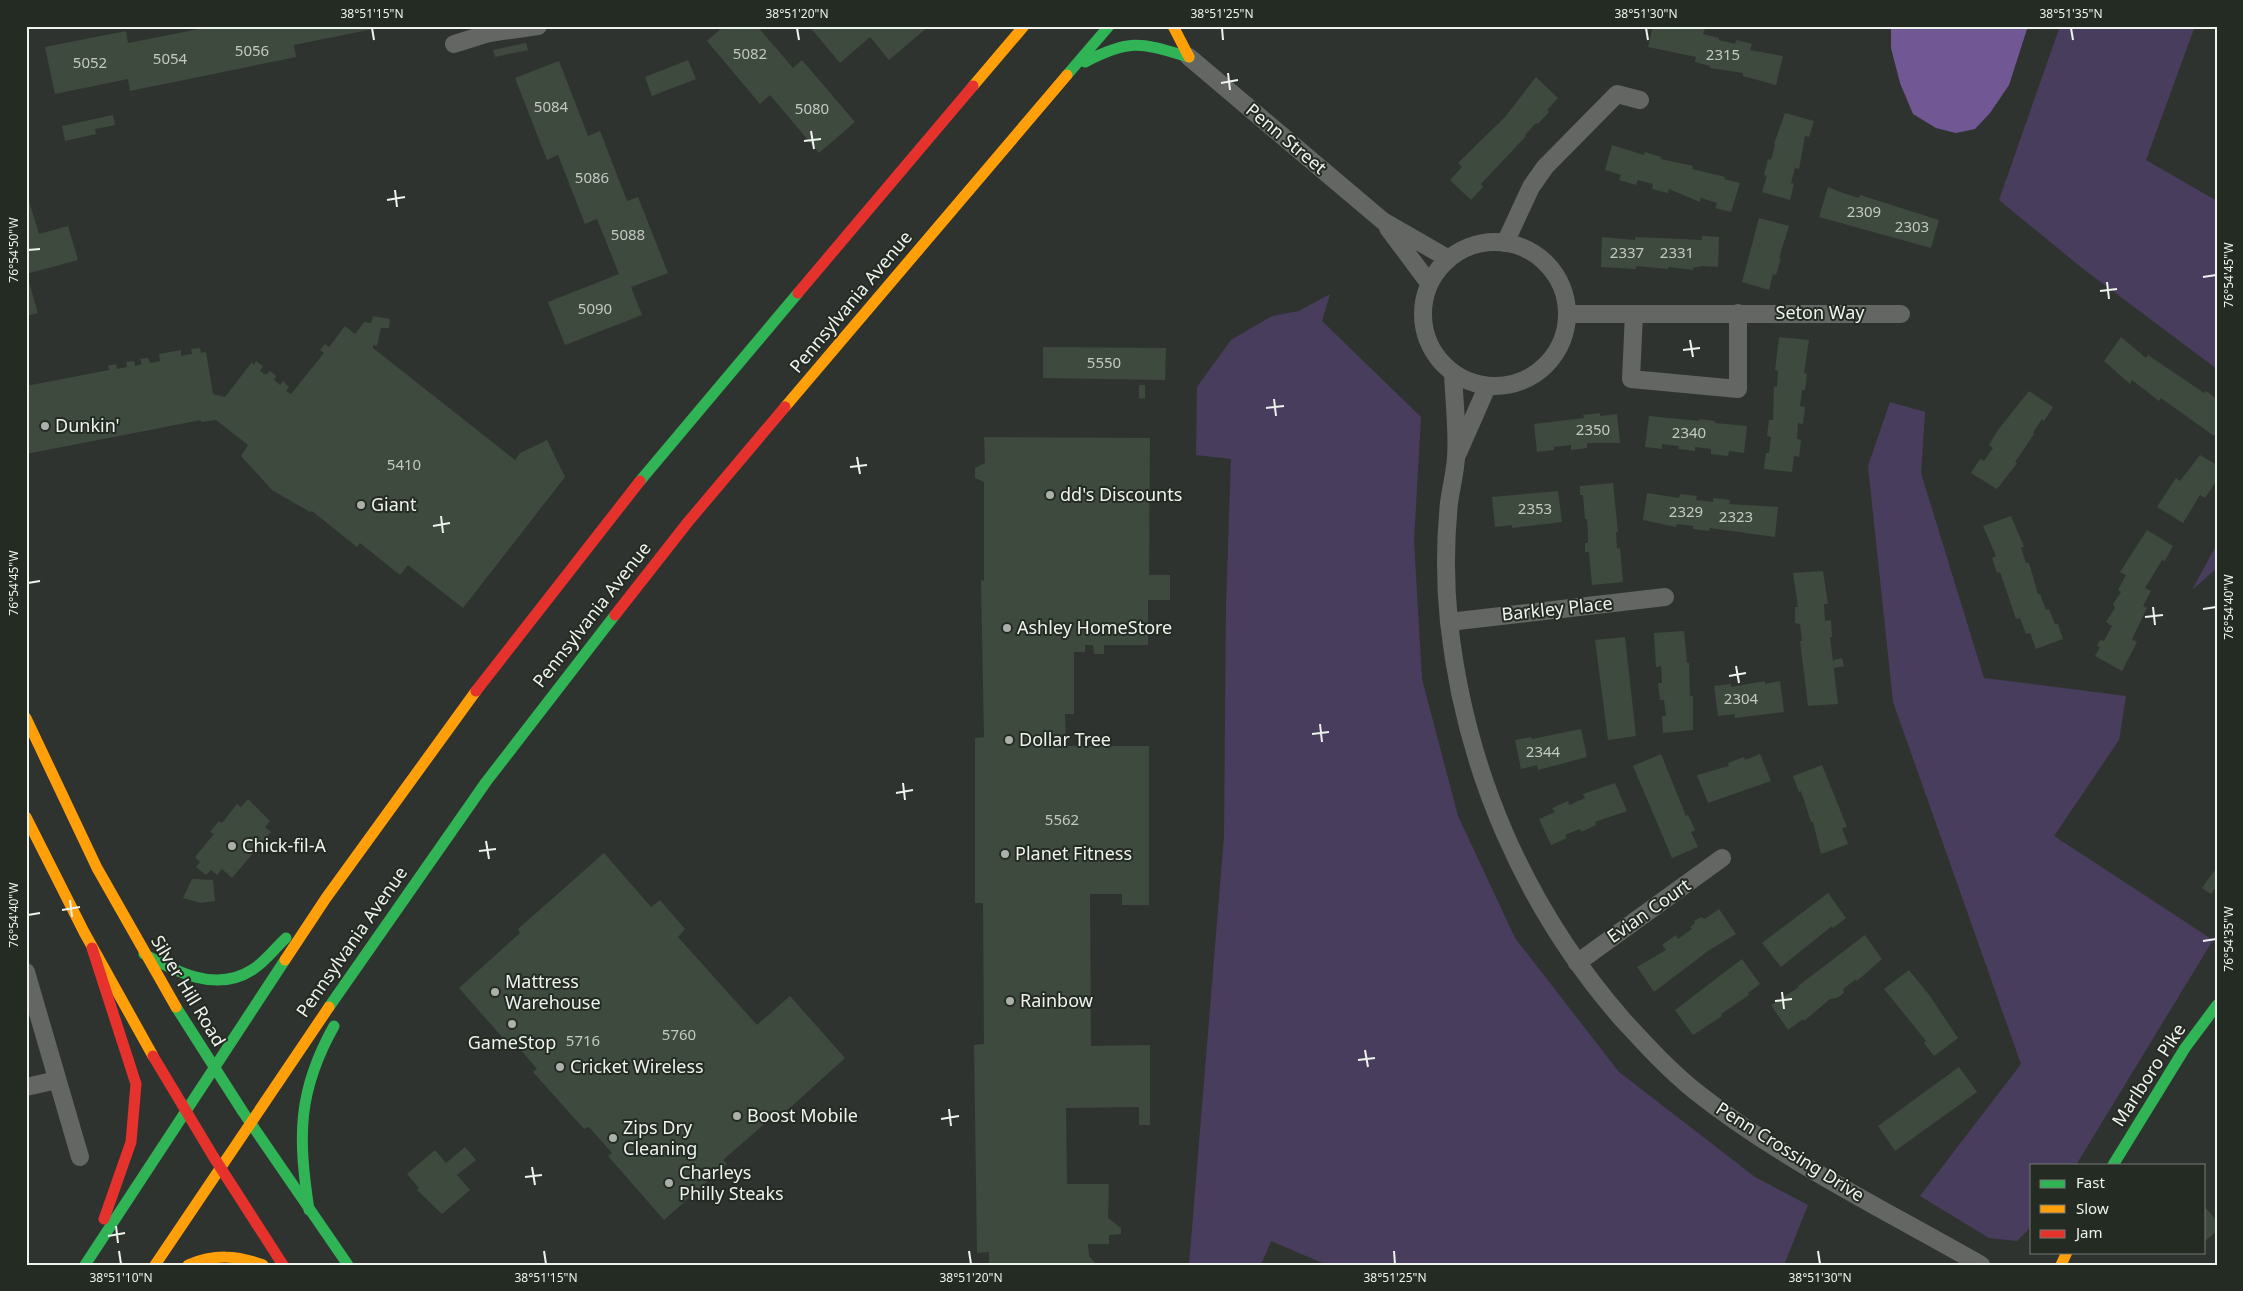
<svg xmlns="http://www.w3.org/2000/svg" width="2243" height="1291" font-family="'Noto Sans',sans-serif">
  <style>
    .green { fill: #493d5e }
    .water { fill: #715895 }
    .building { fill: #3e4a3d }
    .lines { fill: none; stroke-linecap: round; stroke-linejoin: round }
    .street { stroke: #636663; stroke-width: 18 }
    .fast { stroke: #30b455; stroke-width: 11 }
    .slow { stroke: #ff9f0a; stroke-width: 11 }
    .jam { stroke: #e5322d; stroke-width: 11 }
    .ticks { fill: none; stroke: #eff3ee; stroke-width: 2 }
    .poi-dot { fill: #acb0ab; stroke: #242b23; stroke-width: 2 }
    .labels { text-anchor: middle; stroke-width: 4; stroke-linejoin: round; paint-order: stroke }
    .number-label { font-size: 15px; fill: #c3c9c2 }
    .street-label { font-size: 18px; fill: #eff3ee; stroke: #242b23 }
    .poi-label { font-size: 18px; fill: #eff3ee; stroke: #242b23; text-anchor: start }
    .neatline { fill: none; stroke: #eff3ee; stroke-width: 2 }
    .ticks-label { font-size: 12px; text-anchor: middle; fill: #eff3ee }
  </style>
  <rect width="100%" height="100%" fill="#2f332f"/>
  <path class="green" d="M2060 26H2195L2146 160 2217 201V369L2082 268 1999 200Z
    M1330 294 1322 321 1421 417 1414 541 1422 679 1458 816 1515 938 1619 1072 1755 1177 1808 1205 1784 1265H1327L1271 1241 1261 1265H1189L1224 837 1226 606 1231 459 1196 455 1197 387 1231 340 1272 316 1299 311Z
    M1890 402 1925 412 1921 473 1984 678 2126 696 2119 740 2054 836 2213 940 2076 1165H2032V1226L2017 1241 1989 1238 1920 1196 2021 1064 1893 702 1868 466Z
    M2217 544V568L2192 590Z"/>
  <path class="water" d="M1891 26H2028L2009 85 1990 113 1975 129 1956 133 1936 128 1913 114 1900 83 1891 48Z"/>
  <path class="building" d="M214 26H373V29L294 45 296 57 130 91 128 79 55 94 45 47 126 31 128 43Z
    M724 26H757L793 68 802 60 855 122 819 153 770 95 760 104 707 41Z
    M809 26H929L889 60 870 37 840 63Z
    M1653 26H1695L1705 29 1703 34 1719 38V40L1735 44 1736 40 1752 44 1750 50 1783 56 1776 85 1743 76V73L1710 68V66L1695 62 1696 57 1648 47Z
    M526 43 528 50 495 57 493 50Z
    M688 60 696 79 652 96 645 77Z
    M559 61 588 136 600 131 627 201 638 197 668 273 631 287 642 315 565 345 548 302 619 274 597 219 585 224 558 155 547 160 515 78Z
    M1536 77 1558 98 1547 110 1549 112 1538 124 1536 123 1525 135 1526 136 1481 184 1483 187 1471 200 1450 180 1462 167 1458 163 1505 117Z
    M1785 113 1814 121 1809 137 1805 136 1799 169 1795 168 1791 183 1794 184 1790 200 1762 192 1767 176 1764 175 1768 159 1771 160 1775 145 1774 144Z
    M113 115 115 125 95 129 96 134 65 141 62 126Z
    M1612 145 1644 155 1645 152 1661 157V159L1693 166 1692 169 1725 177 1724 179 1740 183 1731 212 1715 208 1717 203 1701 198 1700 202 1669 189 1668 193 1652 189 1653 184 1638 180 1636 185 1619 180 1621 175 1605 170Z
    M1828 187 1843 193 1859 198 1860 195 1939 220 1931 248 1819 217Z
    M29 201 39 234 68 226 78 260 26 274V202Z
    M1759 218 1789 226 1779 258H1781L1776 275 1773 274 1769 290 1742 282Z
    M1702 236 1719 237 1718 267 1702 266 1693 268V270L1669 267 1668 269 1636 266V269L1601 267 1602 237 1635 240V237L1702 240Z
    M28 279 38 313 26 316V280Z
    M373 316 390 319 389 328H381L377 346 373 345V348L515 460 520 453 547 440 565 477 463 608 408 565 400 575 360 543 357 547 312 511 310 512 272 490 241 456 248 445 216 420 201 422V420L26 454V386L109 370 108 366 116 364 117 369 127 367 126 362 134 361 135 366 142 364 140 359 148 358 150 363 160 361 159 354 181 350V356L192 354 191 349 200 348 201 353 206 352 213 394 225 397 252 362 254 365 256 361 263 366 260 371 266 375 270 371 276 376 274 380 280 385 283 381 289 387 286 391 291 394 324 353 320 350 325 344 329 347 345 326 355 334 364 322 371 323Z
    M1779 337 1809 340 1804 373 1807 374 1805 390H1802L1800 406 1805 407 1803 424 1798 423 1797 439 1801 440 1799 457 1794 456 1792 472 1764 469 1766 453H1769L1771 437 1767 436 1769 420H1773L1774 386 1777 387 1778 371 1775 370Z
    M2121 337 2146 358 2148 355 2204 393 2206 391 2217 399V432L2214 436 2161 398 2159 401 2132 380 2130 384 2104 361Z
    M1043 347 1166 348 1165 380 1043 378Z
    M1139 385H1145V399L1139 398Z
    M2029 391 2053 407 2044 421 2042 419 2033 433 2034 434 2015 462 2017 463 1997 489 1971 473 1980 459 1984 461 1993 448 1989 445 1998 430Z
    M1600 413V416L1617 414 1620 443H1587V448L1571 450V445L1554 447V450L1537 452 1534 424 1584 418 1583 415Z
    M1649 416 1699 421V419L1715 421V423L1747 426 1744 453 1729 451 1728 456 1711 454V449L1695 447V451L1678 449 1679 446 1662 444V449L1645 447Z
    M984 437 1150 438 1149 575H1170V600H1148V645H1104V654H1094L1093 645H1085V652H1074V714H1065L1066 746H1149V905H1122V894H1090L1091 1046 1150 1045V1125H1139V1107L1066 1108 1067 1184H1109L1108 1218 1121 1228V1234L1109 1235V1244H1088L1089 1256 1097 1265H989V1252L977 1253 974 1045 984 1044 983 903H975V738L984 737 981 580 984 581V482L975 478V468L985 463Z
    M2200 455 2217 465V485L2215 483 2205 498 2200 495 2183 523 2157 507 2176 478 2180 481Z
    M1613 483 1618 532H1616L1617 549 1620 548 1623 582 1592 585 1589 552H1585V543H1588V535L1587 519H1585L1583 495H1580V486Z
    M1558 491 1562 522 1512 528V525L1495 527 1492 497Z
    M1647 493 1679 498 1680 494 1697 496 1696 500 1713 502V498L1730 500 1729 504 1778 507 1775 537 1710 528 1709 531 1693 529V526L1677 524 1676 527 1643 520Z
    M2011 516 2024 547 2021 548 2026 563H2029L2038 594H2040L2046 610 2049 609 2055 624H2058L2063 639 2036 649 2030 633 2026 634 2020 618 2016 619 2000 572 1997 573 1992 558 1996 556 1983 526Z
    M2147 530 2173 546 2165 561 2162 560 2145 588 2151 591 2143 606 2147 608 2132 639 2137 642 2122 671 2095 656 2100 647 2097 646 2100 640 2104 641 2112 626 2106 622 2115 608 2113 604 2121 592 2118 590 2126 575 2120 572Z
    M1823 571 1828 604H1824L1825 621 1831 620 1832 637H1830L1838 704 1808 706 1800 641H1802L1800 624 1795 623V607H1798L1793 573Z
    M1684 631 1687 663H1689L1690 696H1693V730L1663 733 1662 716H1666L1664 700H1660L1658 683H1662L1661 666 1656 667 1654 633Z
    M1625 637 1636 736 1608 740 1595 640Z
    M1842 658 1844 666 1834 668 1833 660Z
    M1765 681V684L1780 681 1784 712 1735 718V714L1718 716 1714 686 1731 684V687Z
    M1581 729 1587 757 1538 770 1537 765 1521 769 1515 740 1531 737 1532 739Z
    M1661 754 1686 816 1688 815 1695 830 1691 832 1698 847 1672 858 1633 766Z
    M1760 754 1771 781 1708 803 1697 775 1729 766 1728 763 1744 757 1745 760Z
    M1822 765 1847 827 1842 828 1848 844 1821 854 1813 822H1811L1801 791 1799 792 1793 776Z
    M1615 783 1627 811 1595 822 1596 825 1581 832 1580 829 1565 835 1567 838 1551 845 1539 819 1555 812 1552 808 1568 801 1569 805 1585 798 1583 794Z
    M248 799 270 821 265 827 271 832 232 878 222 869 217 875 211 870 206 875 196 867 200 862 195 857 214 834 210 832 219 821 222 823 237 804 241 807Z
    M604 853 651 907 660 900 685 929 678 937 757 1025 790 996 845 1058 782 1115 779 1111 723 1160 727 1164 664 1220 608 1156 612 1153 589 1127 584 1129 533 1072 537 1069 514 1042 509 1045 459 988 520 933 518 929Z
    M2217 867V886L2211 894 2202 888Z
    M192 879 213 880 215 901 201 903 183 898Z
    M1828 893 1846 918 1833 928 1832 926 1781 967 1762 943Z
    M1719 909 1736 934 1708 951 1654 992 1637 967 1666 950 1662 945 1676 935 1678 939 1692 929 1690 927 1695 923 1694 921 1701 917 1705 919Z
    M1865 935 1882 959 1857 981 1856 979 1843 989 1844 993 1837 998 1830 999 1804 1021 1803 1019 1788 1030 1771 1005 1799 987 1798 986Z
    M1742 959 1760 984 1748 993 1749 995 1721 1014 1722 1016 1693 1035 1675 1010Z
    M1909 970 1930 996 1958 1038 1934 1056 1924 1043 1926 1041 1884 989Z
    M1959 1067 1977 1092 1895 1151 1878 1126Z
    M465 1147 476 1160 457 1175 470 1190 442 1214 417 1190 419 1188 407 1174 435 1150 446 1163Z
    M2204 1206 2217 1221V1231L2204 1242Z"/>
  <g class="lines">
    <path class="street" d="M454 44 489 33 538 26
      M1189 57 1383 221 1449 259
      M1388 228 1429 283
      M1423 314a72 72 0 1 1 144 0a72 72 0 1 1-144 0Z
      M1505 243 1531 187 1545 167 1617 94 1640 100
      M1567 314H1901
      M1634 314 1631 379 1738 389V313
      M1453 373C1454 401 1458 430 1456 458 1455 473 1451 488 1449 503 1445 542 1445 583 1449 622 1465 770 1525 908 1623 1020 1646 1045 1669 1070 1695 1091 1782 1160 1885 1210 1981 1265
      M1458 453 1487 387
      M1449 622 1665 597
      M1577 963 1722 858
      M26 972 80 1157
      M26 1087 57 1080"/>
    <path class="fast" d="M1085 62C1131 38 1141 43 1189 57
      M1067 75 1109 26
      M640 481 798 293
      M144 954C177 972 216 993 252 970 265 962 275 948 286 938
      M176 1007 243 1112 348 1265
      M329 1007 486 782 615 615
      M2113 1165 2185 1048 2217 1005
      M309 1210C298 1137 297 1092 334 1026
      M85 1265 285 960"/>
    <path class="slow" d="M1173 26 1189 57
      M973 86 1024 26
      M785 407 1067 75
      M26 718 97 868 176 1007
      M26 817 84 932 153 1056
      M285 960 326 898 476 691
      M155 1265 329 1007
      M188 1265C214 1254 237 1255 263 1265
      M2061 1265 2067 1252"/>
    <path class="jam" d="M798 293 973 86
      M615 615 688 522 785 407
      M476 691 640 481
      M92 948 136 1084 131 1142 104 1219
      M153 1056 213 1156 283 1265"/>
  </g>
  <path class="ticks" d="M372 28 374 40M797 28 799 40M1222 28 1223 40M1646 28 1648 40M2071 28 2073 40M1228 73 1230 90M1221 83 1238 80M811 131 814 149M804 141 821 139M395 190 397 207M387 200 405 197M28 250 40 249M2203 277 2216 275M2107 282 2109 299M2100 291 2117 289M1690 340 1693 357M1683 350 1700 348M1274 399 1276 416M1266 408 1284 406M857 457 860 474M850 467 867 465M441 516 443 533M433 526 450 523M28 583 40 581M2153 607 2155 625M2203 609 2216 607M2145 617 2163 615M1736 666 1739 683M1729 676 1746 673M1320 724 1322 742M1312 734 1329 732M903 783 905 800M896 793 913 790M486 841 489 859M479 851 496 849M70 900 72 917M62 910 80 907M28 915 40 913M2203 941 2216 939M1782 992 1784 1009M1775 1001 1792 999M1365 1050 1368 1067M1358 1060 1375 1058M949 1109 951 1126M941 1119 959 1116M532 1167 535 1185M525 1177 542 1175M116 1226 118 1243M108 1236 125 1233M119 1251 121 1264M544 1251 546 1264M969 1251 971 1264M1394 1251 1395 1264M1818 1251 1820 1264"/>
  <g class="poi-dot">
    <circle cx="45" cy="426" r="5"/>
    <circle cx="1050" cy="495" r="5"/>
    <circle cx="361" cy="505" r="5"/>
    <circle cx="1007" cy="628" r="5"/>
    <circle cx="1009" cy="740" r="5"/>
    <circle cx="232" cy="846" r="5"/>
    <circle cx="1005" cy="854" r="5"/>
    <circle cx="495" cy="992" r="5"/>
    <circle cx="1010" cy="1001" r="5"/>
    <circle cx="512" cy="1024" r="5"/>
    <circle cx="560" cy="1067" r="5"/>
    <circle cx="737" cy="1116" r="5"/>
    <circle cx="613" cy="1138" r="5"/>
    <circle cx="669" cy="1183" r="5"/>
  </g>
  <g class="labels">
    <g class="number-label">
      <text x="252" y="56">5056</text>
      <text x="750" y="59">5082</text>
      <text x="1723" y="60">2315</text>
      <text x="170" y="64">5054</text>
      <text x="90" y="68">5052</text>
      <text x="551" y="112">5084</text>
      <text x="812" y="114">5080</text>
      <text x="592" y="183">5086</text>
      <text x="1864" y="217">2309</text>
      <text x="1912" y="232">2303</text>
      <text x="628" y="240">5088</text>
      <text x="1627" y="258">2337</text>
      <text x="1677" y="258">2331</text>
      <text x="595" y="314">5090</text>
      <text x="1104" y="368">5550</text>
      <text x="1593" y="435">2350</text>
      <text x="1689" y="438">2340</text>
      <text x="404" y="470">5410</text>
      <text x="1535" y="514">2353</text>
      <text x="1686" y="517">2329</text>
      <text x="1736" y="522">2323</text>
      <text x="1741" y="704">2304</text>
      <text x="1543" y="757">2344</text>
      <text x="1062" y="825">5562</text>
      <text x="679" y="1040">5760</text>
      <text x="583" y="1046">5716</text>
    </g>
    <g class="street-label">
      <text transform="translate(1286 139) rotate(40)" y="6">Penn Street</text>
      <text transform="translate(851 302) rotate(-50)" y="6">Pennsylvania Avenue</text>
      <text x="1820" y="319">Seton Way</text>
      <text transform="translate(1557 609) rotate(-6)" y="6">Barkley Place</text>
      <text transform="translate(592 615) rotate(-52)" y="6">Pennsylvania Avenue</text>
      <text transform="translate(1649 911) rotate(-35)" y="6">Evian Court</text>
      <text transform="translate(352 942) rotate(-55)" y="6">Pennsylvania Avenue</text>
      <text transform="translate(188 991) rotate(59)" y="6">Silver Hill Road</text>
      <text transform="translate(2149 1075) rotate(-57)" y="6">Marlboro Pike</text>
      <text transform="translate(1790 1152) rotate(32)" y="6">Penn Crossing Drive</text>
    </g>
    <g class="poi-label">
      <text x="55" y="432">Dunkin'</text>
      <text x="1060" y="501">dd's Discounts</text>
      <text x="371" y="511">Giant</text>
      <text x="1017" y="634">Ashley HomeStore</text>
      <text x="1019" y="746">Dollar Tree</text>
      <text x="242" y="852">Chick-fil-A</text>
      <text x="1015" y="860">Planet Fitness</text>
      <text x="505" y="988">Mattress<tspan x="505" dy="21">Warehouse</tspan></text>
      <text x="1020" y="1007">Rainbow</text>
      <text x="512" y="1049" text-anchor="middle">GameStop</text>
      <text x="570" y="1073">Cricket Wireless</text>
      <text x="747" y="1122">Boost Mobile</text>
      <text x="623" y="1134">Zips Dry<tspan x="623" dy="21">Cleaning</tspan></text>
      <text x="679" y="1179">Charleys<tspan x="679" dy="21">Philly Steaks</tspan></text>
    </g>
  </g>
  <rect width="2243" height="1291" fill="none" stroke="#242b23" stroke-width="55"/>
  <rect x="2030" y="1164" width="175" height="90" fill="#242b23" stroke="#757b74"/>
  <rect x="2040" y="1180" width="25" height="8" fill="#30b455" stroke="#757b74"/>
  <text x="2076" y="1188" font-size="15" fill="#eff3ee">Fast</text>
  <rect x="2040" y="1205" width="25" height="8" fill="#ff9f0a" stroke="#757b74"/>
  <text x="2076" y="1214" font-size="15" fill="#eff3ee">Slow</text>
  <rect x="2040" y="1230" width="25" height="8" fill="#e5322d" stroke="#757b74"/>
  <text x="2076" y="1238" font-size="15" fill="#eff3ee">Jam</text>
  <rect x="28" y="28" width="2188" height="1236" class="neatline"/>
  <g class="ticks-label">
    <text x="372" y="18">38°51'15"N</text>
    <text x="797" y="18">38°51'20"N</text>
    <text x="1222" y="18">38°51'25"N</text>
    <text x="1646" y="18">38°51'30"N</text>
    <text x="2071" y="18">38°51'35"N</text>
    <text transform="translate(14 250) rotate(-90)" y="4">76°54'50"W</text>
    <text transform="translate(2229 275) rotate(-90)" y="4">76°54'45"W</text>
    <text transform="translate(14 583) rotate(-90)" y="4">76°54'45"W</text>
    <text transform="translate(2229 607) rotate(-90)" y="4">76°54'40"W</text>
    <text transform="translate(14 915) rotate(-90)" y="4">76°54'40"W</text>
    <text transform="translate(2229 939) rotate(-90)" y="4">76°54'35"W</text>
    <text x="121" y="1282">38°51'10"N</text>
    <text x="546" y="1282">38°51'15"N</text>
    <text x="971" y="1282">38°51'20"N</text>
    <text x="1395" y="1282">38°51'25"N</text>
    <text x="1820" y="1282">38°51'30"N</text>
  </g>
</svg>
